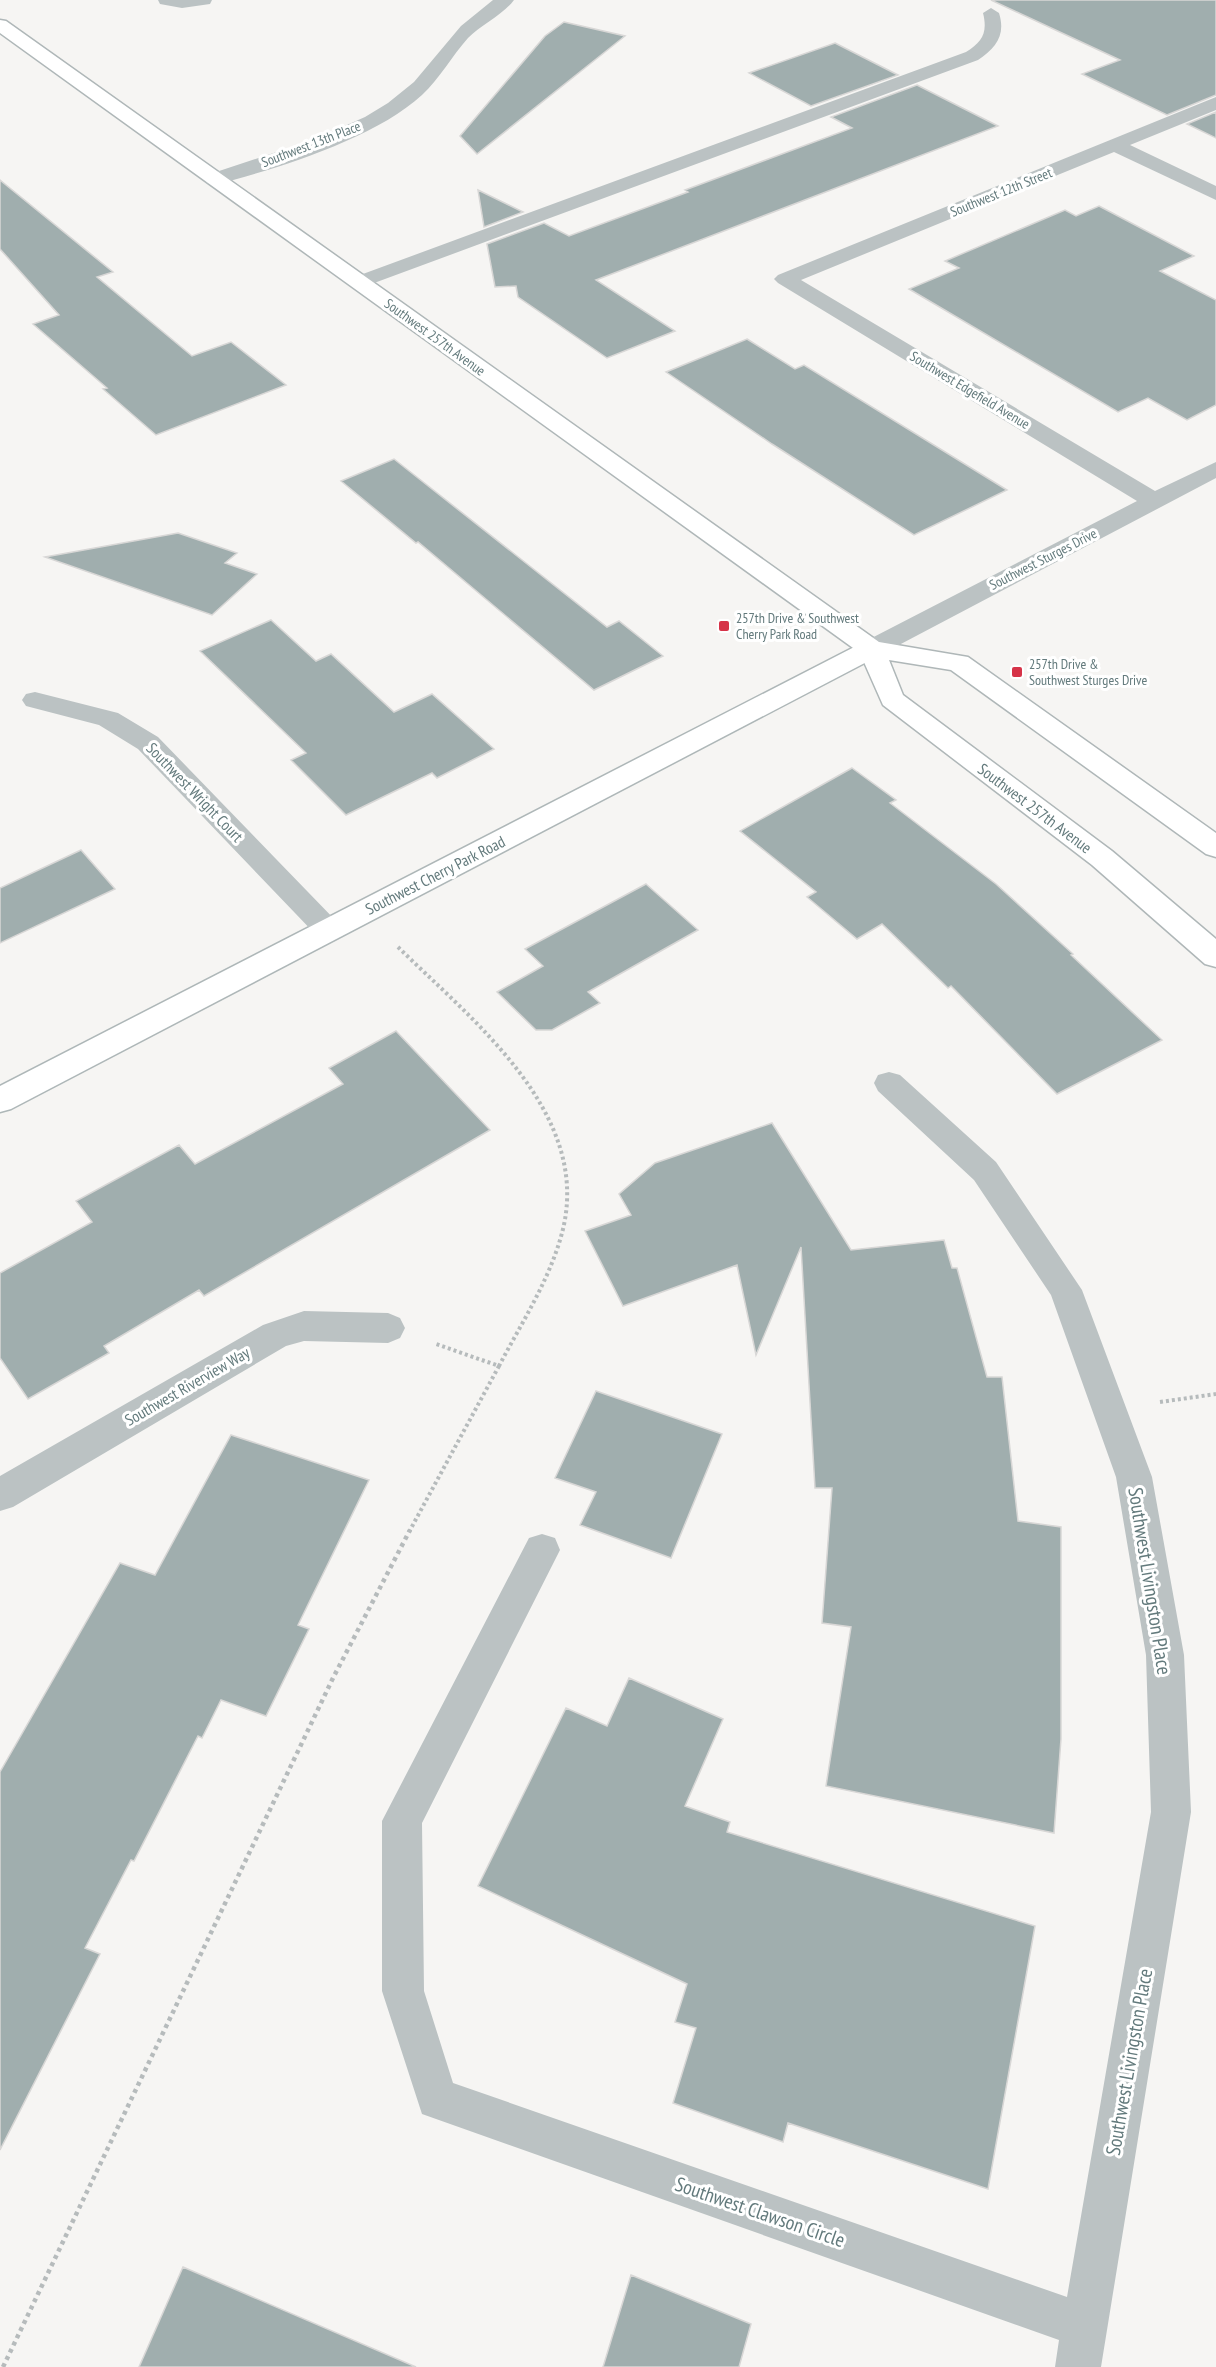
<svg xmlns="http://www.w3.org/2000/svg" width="1216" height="2367" font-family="'PT Sans Narrow',sans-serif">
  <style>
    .building { fill: #a0aeae; stroke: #d8d7d6; stroke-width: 1.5 }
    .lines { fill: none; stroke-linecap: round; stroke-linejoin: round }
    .secondary-casing { stroke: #aeb7b8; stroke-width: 3 }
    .primary-casing { stroke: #afb7b8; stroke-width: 3 }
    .path-far1 { stroke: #b6bbbc; stroke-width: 4; stroke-dasharray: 3 3; stroke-linecap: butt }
    .path { stroke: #b6bbbc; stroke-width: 4.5; stroke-dasharray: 4 4; stroke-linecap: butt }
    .lane { fill: #bbc2c3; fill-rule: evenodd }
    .street { fill: #bbc2c3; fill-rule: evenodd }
    .secondary { fill: #fff; fill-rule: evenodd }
    .primary { fill: #fff; fill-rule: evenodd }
    .poi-dot { fill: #d63348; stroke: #fff; stroke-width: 2 }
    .labels { text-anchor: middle; stroke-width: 6; stroke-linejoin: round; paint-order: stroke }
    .far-street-label { font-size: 14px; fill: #637a7c; stroke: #fff }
    .far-poi-label { font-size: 14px; fill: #637a7c; stroke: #fff; text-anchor: start }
    .street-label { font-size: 16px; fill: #637a7c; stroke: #fff }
    .near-street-label { font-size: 20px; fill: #637a7c; stroke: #fff }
  </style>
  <rect width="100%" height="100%" fill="#f6f5f3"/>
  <path class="building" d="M991 0H1216V95L1167 115 1082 74 1120 60Z
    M564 22 625 36 477 154 460 136 545 36Z
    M835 43 898 75 811 106 749 73Z
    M917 85 998 126 596 280 675 331 607 358 518 297 516 286 495 287 487 244 544 223 569 236 688 192 685 190 852 128 831 117Z
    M1216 112V138L1187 124Z
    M0 180 113 272 97 277 192 356 231 342 286 385 156 435 103 389 107 388 33 324 59 315 0 249Z
    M478 190 523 212 484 227Z
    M1099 206 1194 256 1160 271 1216 300V405L1187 420 1148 398 1118 412 909 289 959 268 945 261 1065 210 1076 216Z
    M747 339 795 369 804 365 1007 490 914 535 772 444 666 372Z
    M394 459 607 627 619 621 663 656 594 690 418 542 416 543 341 481Z
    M178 533 237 553 225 563 257 574 212 615 45 557Z
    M271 620 316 661 331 654 394 712 432 694 494 749 437 778 432 773 346 815 291 760 306 753 200 651Z
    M852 768 896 800 890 803 996 884 1073 954 1071 955 1162 1040 1057 1094 951 986 948 988 882 924 857 939 807 897 816 892 740 831Z
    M81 850 115 889 0 943V888Z
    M646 884 698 930 588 992 600 1003 552 1030H536L497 992 543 966 525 949Z
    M396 1031 490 1130 204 1296 199 1290 104 1346 109 1353 28 1399 0 1358V1273L92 1222 76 1201 179 1145 195 1164 343 1084 329 1068Z
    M772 1123 851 1250 944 1240 952 1268H957L987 1377H1002L1018 1521 1061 1527V1739L1054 1833 826 1786 851 1627 822 1623 832 1488H815L801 1247 756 1355 737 1265 623 1306 585 1231 631 1215 619 1194 655 1163Z
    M596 1391 722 1434 671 1558 580 1525 596 1492 555 1478Z
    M231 1435 369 1480 298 1625 309 1629 266 1716 221 1700 202 1738 198 1736 134 1861 131 1860 85 1948 100 1954 0 2150V1772L120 1563 155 1575Z
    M629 1678 723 1719 685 1806 730 1822 727 1832 1035 1926 988 2189 788 2123 783 2142 673 2103 696 2028 675 2022 687 1984 478 1886 566 1708 607 1726Z
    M183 2267 416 2367H139Z
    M631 2275 751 2324 739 2367H603Z"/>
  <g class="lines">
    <g class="secondary-casing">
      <path id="secondary" d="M871 641 880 643 884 649 880 655 11 1109 0 1112V1086L862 643Z"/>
    </g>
    <g class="primary-casing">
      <path id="primary" d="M0 20 6 21 879 642 968 657 1216 833V857L1206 854 951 670 889 660 903 695 1112 851 1216 939V967L1205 964 1092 865 883 705 860 653 0 33Z"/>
    </g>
    <path class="path-far1" d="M398 947C472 1020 591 1112 563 1229 551 1278 522 1322 499 1366
      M1160 1402 1216 1394
      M409 1532 499 1366 436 1344"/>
    <path class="path" d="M3 2367 333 1678 410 1530"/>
    <path class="lane" d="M158 0H212L210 4 182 8 160 4Z
      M991 8 999 13C1006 35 996 48 978 60L366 286H352L349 282 352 278 966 52C982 42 988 33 983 13Z
      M889 1072 900 1075 996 1162 1082 1290 1152 1477 1184 1655 1191 1812 1101 2367H1055L1059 2340 422 2114 382 1991V1821L529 1538 542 1534 555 1538 560 1550 422 1823 424 1991 453 2083 1067 2297 1151 1812 1146 1655 1116 1477 1051 1295 974 1180 878 1091 874 1083 878 1075Z"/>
    <path class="street" d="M493 0H514C504 14 481 25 468 38 452 56 440 78 422 95 374 139 277 169 214 185L207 183 204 179 207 175 313 140 365 117 388 103 414 82 461 26Z
      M1216 97V110L1130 145 1216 186V200L1114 152 801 280 1155 491 1216 462V478L880 655 871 657 862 655 858 649 862 643 1137 501 778 283 774 279 778 275Z
      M35 692 118 713 158 737 338 923 343 930 338 937 328 940 318 937 138 749 99 725 26 706 22 700 26 694Z
      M304 1311 388 1313 400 1318 405 1328 400 1338 388 1343 304 1341 286 1346 13 1507 0 1511V1476L263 1325Z"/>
    <use href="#secondary" class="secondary"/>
    <use href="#primary" class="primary"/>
  </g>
  <g class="poi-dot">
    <rect x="718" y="620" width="12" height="12" rx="3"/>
    <rect x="1011" y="666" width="12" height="12" rx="3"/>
  </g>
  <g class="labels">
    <g class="far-street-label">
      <text transform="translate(311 144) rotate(-21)" y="5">Southwest 13th Place</text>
      <text transform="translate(1001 192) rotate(-22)" y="5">Southwest 12th Street</text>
      <text transform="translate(435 337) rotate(36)" y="5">Southwest 257th Avenue</text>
      <text transform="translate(970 390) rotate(31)" y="5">Southwest Edgefield Avenue</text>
      <text transform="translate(1043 559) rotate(-27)" y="5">Southwest Sturges Drive</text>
    </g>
    <g class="far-poi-label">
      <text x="736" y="623">257th Drive &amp; Southwest<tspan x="736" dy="16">Cherry Park Road</tspan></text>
      <text x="1029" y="669">257th Drive &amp;<tspan x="1029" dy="16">Southwest Sturges Drive</tspan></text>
    </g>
    <g class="street-label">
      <text transform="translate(195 792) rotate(46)" y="6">Southwest Wright Court</text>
      <text transform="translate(1035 808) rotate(37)" y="6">Southwest 257th Avenue</text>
      <text transform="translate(435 875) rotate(-27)" y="6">Southwest Cherry Park Road</text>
      <text transform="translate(187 1386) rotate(-30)" y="6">Southwest Riverview Way</text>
    </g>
    <g class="near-street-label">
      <text transform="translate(1150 1581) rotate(81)" y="7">Southwest Livingston Place</text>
      <text transform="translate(1129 2062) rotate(-80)" y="7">Southwest Livingston Place</text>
      <text transform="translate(760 2212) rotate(19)" y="7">Southwest Clawson Circle</text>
    </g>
  </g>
</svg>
